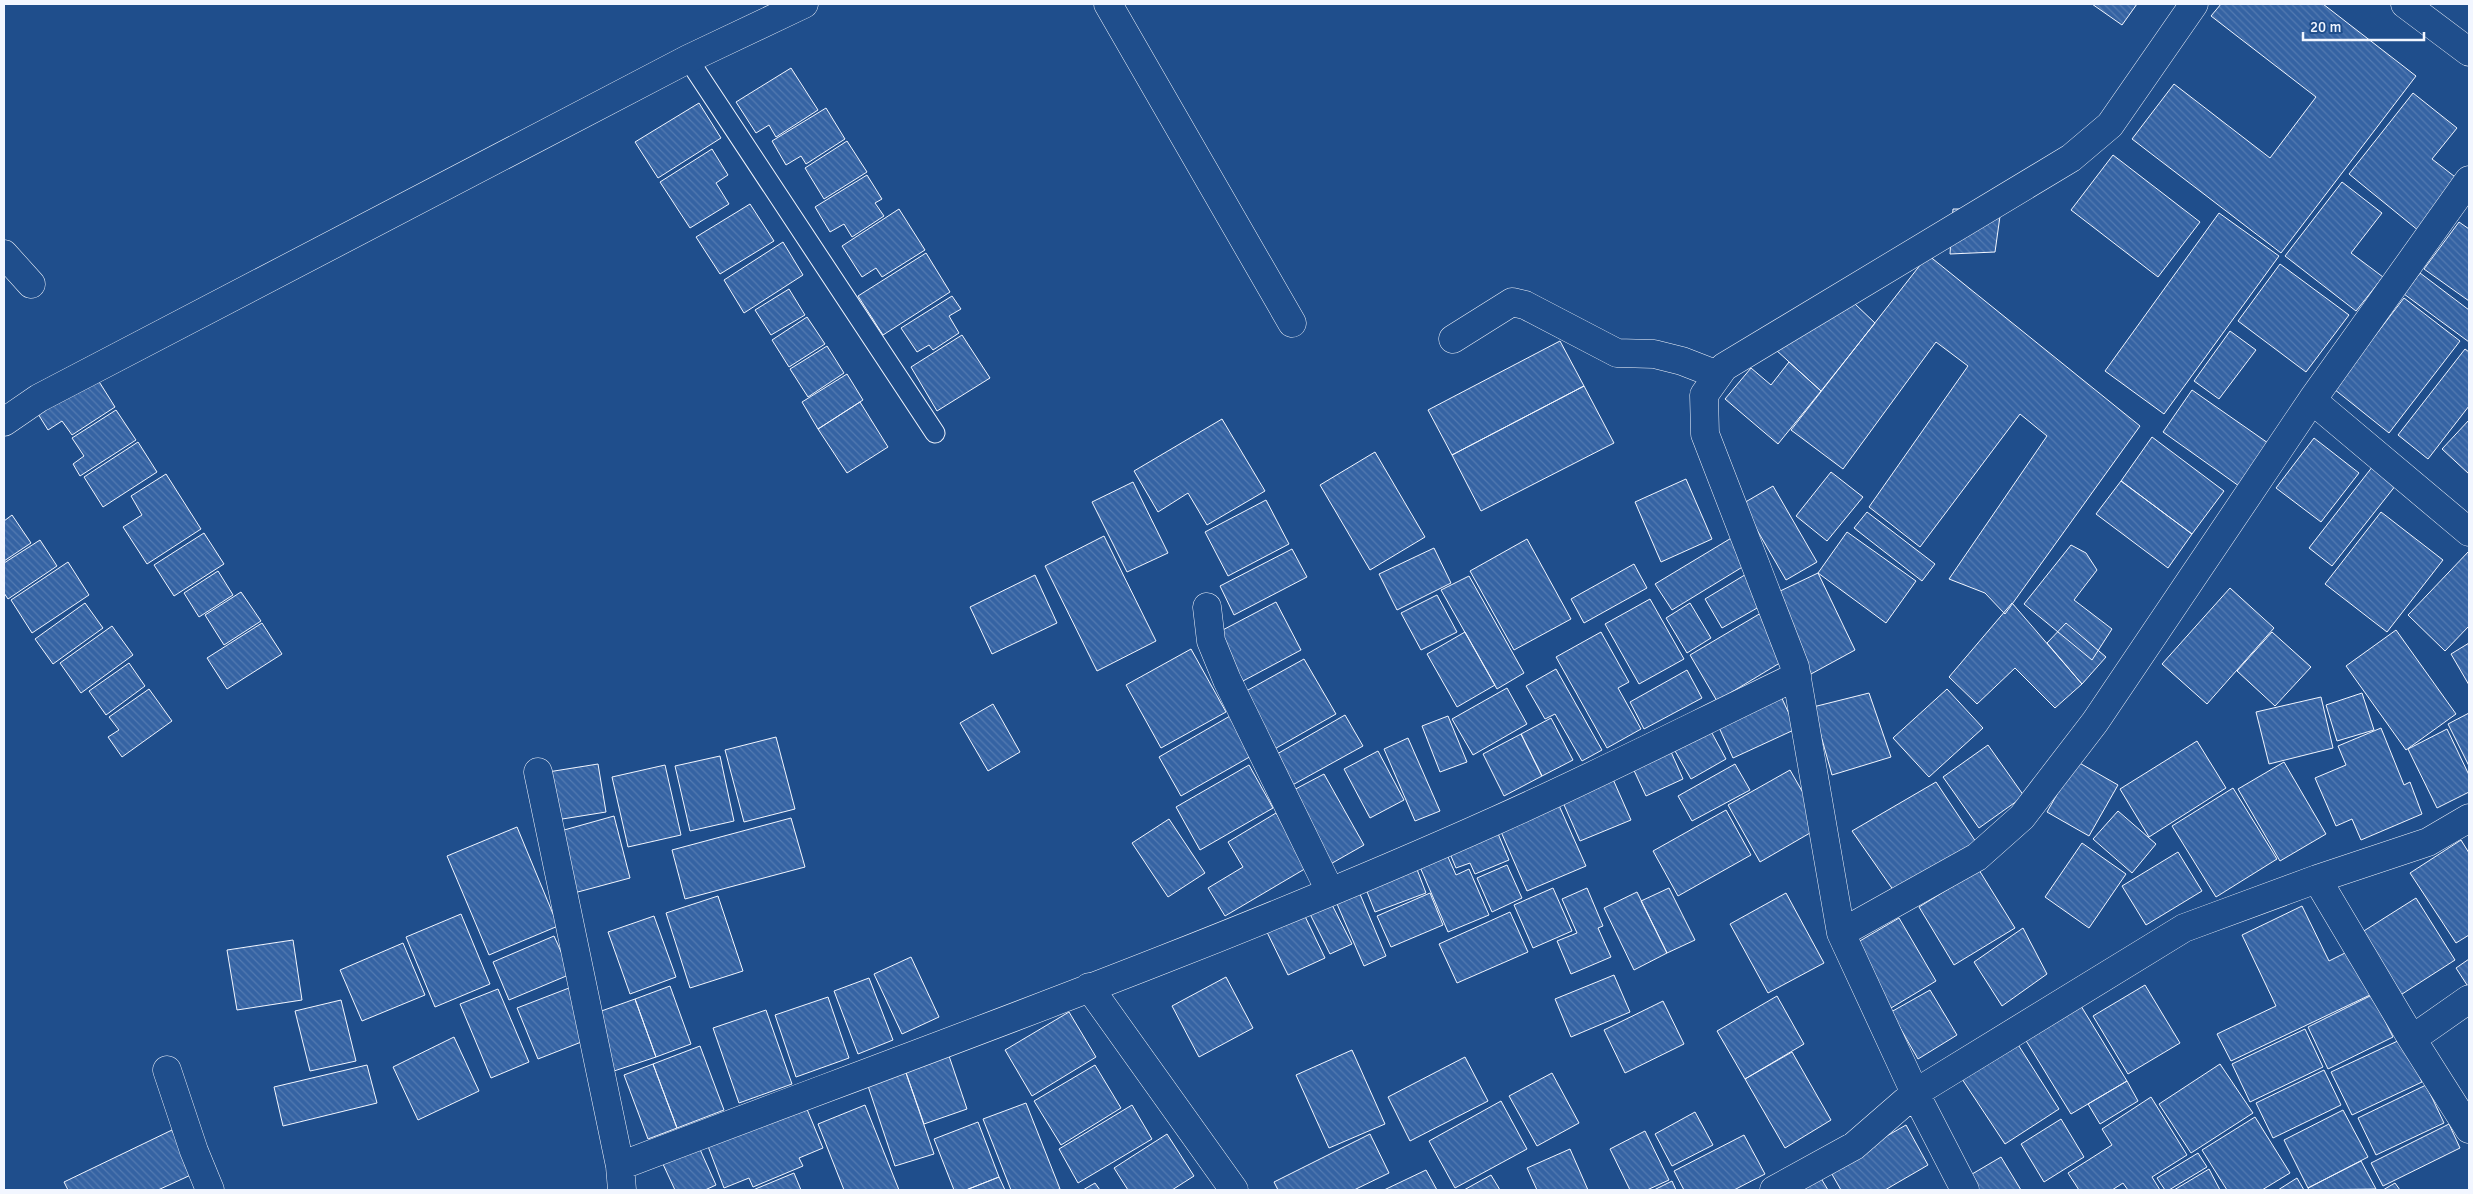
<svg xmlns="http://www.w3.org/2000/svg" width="2473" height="1194" font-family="Signika,sans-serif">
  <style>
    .building { fill: url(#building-back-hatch); stroke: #f2f6ff }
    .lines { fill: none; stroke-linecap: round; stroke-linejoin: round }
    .service-casing { stroke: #f2f6ff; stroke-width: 21 }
    .minor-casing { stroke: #f2f6ff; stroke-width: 29 }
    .trunk-casing { stroke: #f2f6ff; stroke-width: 29 }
    .service { stroke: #1f4e8c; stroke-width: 19 }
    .minor { stroke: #1f4e8c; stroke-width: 28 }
    .trunk { stroke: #1f4e8c; stroke-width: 28 }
  </style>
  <defs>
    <pattern id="building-back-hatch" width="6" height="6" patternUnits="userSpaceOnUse" patternTransform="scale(1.25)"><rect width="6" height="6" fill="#3563a3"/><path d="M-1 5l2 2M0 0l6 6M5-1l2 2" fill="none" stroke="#537ab1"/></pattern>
  </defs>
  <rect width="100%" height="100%" fill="#1f4e8c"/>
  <path class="building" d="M2092 4H2137L2122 25Z
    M2221 4H2323L2416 76 2281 253 2132 139 2174 84 2270 158 2316 97 2211 16Z
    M791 68 818 110 776 137 769 125 756 133 736 102Z
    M2413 93 2457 128 2432 159 2459 180 2419 231 2349 174Z
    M699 103 721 138 658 178 635 142Z
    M826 108 845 139 806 164 801 156 786 165 772 141Z
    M847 141 867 172 824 199 805 168Z
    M712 149 728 175 716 183 729 204 690 228 660 182Z
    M2113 155 2200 222 2158 277 2071 210Z
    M867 175 882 199 875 203 884 216 852 237 844 224 830 232 815 207Z
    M2342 182 2382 213 2351 253 2383 277 2356 311 2285 256Z
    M750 204 774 241 720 274 696 237Z
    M899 209 925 250 882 277 876 268 862 277 842 246Z
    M1953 209H2001L1995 252 1950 254Z
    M2219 213 2279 256 2164 414 2105 371Z
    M2459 222 2469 229V301L2424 269Z
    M783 242 803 275 744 313 724 280Z
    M926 253 950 292 883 335 858 296Z
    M1928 255 2140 426 2005 614 1985 593 1949 579 2047 436 2020 414 1920 547 1869 507 1968 366 1936 342 1843 469 1791 430Z
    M2280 264 2349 315 2306 372 2238 321Z
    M2420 273 2469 310V342L2404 294Z
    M1835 285 1875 323 1821 391 1776 350Z
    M789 289 805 315 771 335 755 310Z
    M952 296 961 309 949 316 959 333 933 350 929 345 917 352 901 328Z
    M2404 298 2460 341 2389 433 2334 389Z
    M807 317 825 344 789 367 772 340Z
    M2230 331 2256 350 2219 399 2194 381Z
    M962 335 990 378 937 411 911 367Z
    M1560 341 1584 386 1452 455 1428 410Z
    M827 346 844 373 808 397 790 369Z
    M2465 349 2469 352V406L2428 459 2398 435Z
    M1789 362 1821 391 1778 444 1725 399 1751 368 1771 385Z
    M93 372 115 407 72 435 62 421 48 430 35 409Z
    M847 374 863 400 818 429 802 402Z
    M1584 386 1614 443 1481 511 1452 455Z
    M2192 390 2268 443 2239 486 2163 432Z
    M860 402 888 447 847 473 818 429Z
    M116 410 136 440 80 476 73 464 84 456 72 438Z
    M1222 419 1265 491 1207 525 1188 493 1158 512 1134 471Z
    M2469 420V474L2442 449Z
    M2152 437 2224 491 2192 534 2121 481Z
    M2314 438 2359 473 2321 522 2276 488Z
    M138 442 157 472 103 507 84 477Z
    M1375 452 1425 537 1370 570 1320 485Z
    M2373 466 2396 485 2332 566 2309 548Z
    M1831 472 1863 497 1827 541 1796 516Z
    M166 474 201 529 147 564 123 527 142 515 131 496Z
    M1686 479 1712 539 1661 562 1635 502Z
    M2121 481 2192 534 2168 568 2096 514Z
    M1133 482 1168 553 1127 572 1092 502Z
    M1773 486 1817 562 1786 580 1742 504Z
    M1266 500 1289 544 1228 576 1205 532Z
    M1867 512 1935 564 1922 581 1854 528Z
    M2381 512 2443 560 2387 632 2325 584Z
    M12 515 31 543 4 561V521Z
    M1847 532 1916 581 1886 623 1818 573Z
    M204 533 224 564 174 596 154 565Z
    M1104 536 1156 641 1097 671 1045 566Z
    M1733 537 1749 563 1672 610 1655 584Z
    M1527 539 1571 619 1514 650 1470 571Z
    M40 540 57 566 8 599 4 593V563Z
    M2071 545 2086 553 2097 570 2074 600 2112 629 2092 660 2024 604Z
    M1434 548 1451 583 1397 610 1379 574Z
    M1292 549 1307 577 1234 615 1220 586Z
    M2469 551V626L2445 651 2408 615Z
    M68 562 89 595 32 633 11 600Z
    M1634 564 1647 588 1584 623 1571 599Z
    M218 571 233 595 199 617 184 593Z
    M1748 573 1766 603 1722 628 1705 599Z
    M1818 573 1855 650 1811 674 1776 593Z
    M1035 575 1057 623 992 654 970 607Z
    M1469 576 1524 673 1497 689 1441 590Z
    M2230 588 2274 628 2207 704 2162 664Z
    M241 592 261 621 224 645 205 615Z
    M1437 595 1457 632 1421 650 1401 613Z
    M1650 599 1684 659 1639 684 1605 624Z
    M1276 602 1301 650 1243 681 1217 633Z
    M85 603 103 628 53 664 35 639Z
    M1690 603 1711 638 1687 653 1666 618Z
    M2012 603 2082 684 2055 708 2015 668 1977 704 1949 677Z
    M1761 613 1788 658 1717 701 1690 655Z
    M262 623 282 654 227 689 207 658Z
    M2066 623 2106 657 2082 684 2047 643Z
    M112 626 133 655 81 693 60 663Z
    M2396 630 2456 714 2406 750 2346 666Z
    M1465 632 1495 685 1457 707 1427 654Z
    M1601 632 1629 682 1618 688 1641 729 1607 748 1556 657Z
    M2272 632 2311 667 2275 706 2237 671Z
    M2469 643V685L2451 654Z
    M1191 649 1226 712 1161 748 1126 685Z
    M1304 659 1336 714 1271 751 1239 695Z
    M129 663 145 686 106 715 89 691Z
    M1556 669 1602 750 1582 761 1555 714 1545 719 1526 686Z
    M1687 670 1702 698 1644 729 1630 702Z
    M1507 688 1527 724 1473 755 1452 719Z
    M149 689 172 721 122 757 108 737 119 730 109 717Z
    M1947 689 1983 728 1929 777 1893 738Z
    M1779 692 1796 729 1733 758 1716 721Z
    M1869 693 1891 757 1832 775 1813 707Z
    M2362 693 2374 730 2337 741 2326 705Z
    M2321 697 2333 748 2269 764 2256 712Z
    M993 704 1020 752 988 771 960 723Z
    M2469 713V766L2448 724Z
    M1345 715 1363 746 1287 788 1270 758Z
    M1230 716 1253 755 1181 796 1159 757Z
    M1448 716 1467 762 1440 772 1422 726Z
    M1551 718 1573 760 1542 776 1521 734Z
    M1707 724 1726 759 1691 779 1671 744Z
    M2381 728 2404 785 2410 782 2422 814 2361 840 2352 819 2336 826 2315 778 2346 765 2338 746Z
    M2447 729 2469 775V792L2437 808 2408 749Z
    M1521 734 1542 776 1504 796 1483 754Z
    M776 737 795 809 744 822 725 750Z
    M1408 738 1440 811 1415 821 1384 749Z
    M2197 741 2226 788 2149 837 2120 789Z
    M1668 745 1683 779 1646 796 1630 762Z
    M1988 745 2024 796 1979 828 1943 777Z
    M1378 751 1404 800 1370 818 1344 769Z
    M720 756 734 821 690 831 675 766Z
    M2076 761 2118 785 2089 836 2047 812Z
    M2284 762 2326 834 2280 861 2238 789Z
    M598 764 606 812 556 820 548 772Z
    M1735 764 1750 790 1692 821 1678 796Z
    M665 765 681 835 628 847 612 777Z
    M1249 765 1273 808 1200 850 1176 807Z
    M1790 770 1822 826 1760 862 1728 805Z
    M1324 774 1364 845 1327 866 1288 793Z
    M1612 777 1631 820 1580 841 1561 798Z
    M1936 782 1976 842 1896 894 1852 831Z
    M2233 788 2277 859 2216 897 2172 826Z
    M1557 801 1586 866 1527 891 1498 825Z
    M1726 810 1751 855 1678 896 1653 851Z
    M2118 811 2156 844 2132 873 2093 839Z
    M1276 813 1308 867 1225 916 1208 888 1243 867 1228 842Z
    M614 816 630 878 574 893 557 832Z
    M791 818 805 867 685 899 672 850Z
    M1169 819 1205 873 1168 897 1132 843Z
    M1494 824 1509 860 1475 874 1470 863 1456 868 1446 844Z
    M517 827 558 926 489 955 447 856Z
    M2461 840 2469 853V935L2456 943 2410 873Z
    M2082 843 2126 874 2089 928 2045 897Z
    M1444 848 1456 875 1469 869 1489 915 1448 932 1417 860Z
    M2178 852 2202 891 2146 925 2122 886Z
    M1413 859 1426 893 1375 912 1362 879Z
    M1507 865 1522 898 1492 912 1477 878Z
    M1979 870 2015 928 1954 965 1919 907Z
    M1357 887 1386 956 1364 966 1334 897Z
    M1553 888 1572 931 1533 948 1514 905Z
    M1587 888 1603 926 1598 928 1611 957 1571 974 1557 941 1577 933 1562 899Z
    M1669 888 1695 940 1667 953 1641 901Z
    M1637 892 1667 953 1634 970 1604 908Z
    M1430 893 1443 925 1391 947 1377 916Z
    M1786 893 1824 963 1768 993 1730 924Z
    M718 896 743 971 690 988 666 913Z
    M2416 898 2455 960 2399 996 2359 934Z
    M1329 899 1352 944 1330 954 1308 910Z
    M1300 906 1325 958 1288 975 1263 924Z
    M2302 906 2329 961 2349 951 2370 995 2231 1061 2217 1034 2276 1006 2242 935Z
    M1510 912 1528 952 1457 983 1439 944Z
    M461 914 490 984 435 1007 406 937Z
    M654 916 676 977 630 994 608 932Z
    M1899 918 1936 981 1891 1008 1853 945Z
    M2023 928 2047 974 2002 1006 1974 962Z
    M554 936 571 974 509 1000 493 962Z
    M293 940 302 1000 237 1010 227 950Z
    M403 943 425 995 362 1021 340 970Z
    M911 957 939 1017 902 1034 874 974Z
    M2469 959V988L2456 968Z
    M1614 975 1630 1012 1571 1037 1555 999Z
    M1226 977 1253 1028 1199 1057 1172 1006Z
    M869 978 893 1040 858 1054 834 991Z
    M2145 985 2180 1043 2128 1074 2093 1016Z
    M670 986 691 1044 656 1057 635 999Z
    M569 988 589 1039 538 1059 517 1008Z
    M498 989 529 1062 491 1078 460 1004Z
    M1930 990 1957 1035 1918 1059 1891 1012Z
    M2372 995 2393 1037 2328 1069 2308 1027Z
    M1777 996 1804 1044 1745 1079 1717 1031Z
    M828 997 849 1058 796 1077 775 1015Z
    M635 999 656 1057 614 1071 593 1014Z
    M341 1000 356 1061 310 1071 295 1011Z
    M1663 1001 1684 1044 1625 1073 1604 1030Z
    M2081 1006 2127 1081 2071 1114 2025 1039Z
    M766 1010 792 1084 739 1103 713 1028Z
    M1069 1012 1096 1057 1032 1096 1005 1050Z
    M2305 1029 2323 1067 2250 1102 2232 1064Z
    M454 1037 479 1091 418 1120 393 1067Z
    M2402 1039 2422 1082 2352 1115 2331 1072Z
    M2017 1043 2059 1109 2005 1144 1962 1079Z
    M700 1046 724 1110 677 1128 653 1064Z
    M1352 1050 1385 1124 1329 1148 1296 1075Z
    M1792 1052 1831 1120 1785 1148 1745 1079Z
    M948 1053 967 1109 924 1124 904 1067Z
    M1465 1057 1488 1101 1410 1141 1388 1097Z
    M653 1064 677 1128 648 1139 624 1075Z
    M2220 1064 2253 1113 2191 1153 2159 1104Z
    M367 1065 377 1103 283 1126 274 1087Z
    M1095 1065 1121 1108 1061 1145 1034 1101Z
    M904 1067 934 1154 895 1166 866 1080Z
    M2324 1070 2341 1105 2273 1138 2256 1103Z
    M1552 1073 1579 1123 1537 1146 1509 1096Z
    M2127 1081 2138 1101 2100 1124 2088 1104Z
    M2426 1085 2444 1123 2376 1155 2358 1118Z
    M2151 1097 2187 1155 2152 1177 2160 1190H2128L2123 1183 2112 1190H2079L2068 1173 2112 1145 2102 1129Z
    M1501 1101 1527 1149 1455 1188 1429 1141Z
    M804 1102 823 1148 799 1158 803 1166 753 1187 749 1178 724 1188 706 1141Z
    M1026 1103 1060 1189 1055 1190H1011L983 1119Z
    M865 1105 899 1190H844L818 1124Z
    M1132 1105 1152 1139 1078 1183 1059 1149Z
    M2343 1110 2368 1157 2308 1188 2284 1140Z
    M1695 1112 1713 1145 1672 1166 1655 1134Z
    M2255 1117 2290 1173 2262 1190H2227L2202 1150Z
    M2061 1119 2084 1157 2044 1182 2021 1144Z
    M978 1122 999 1177 966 1190H954L934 1139Z
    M2449 1124 2460 1148 2383 1186 2371 1163Z
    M1906 1125 1928 1165 1885 1190H1841L1829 1169Z
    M172 1130 193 1174 158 1190H68L64 1182Z
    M1645 1131 1669 1180 1647 1190H1630L1610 1149Z
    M1167 1134 1194 1176 1172 1190H1128L1114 1168Z
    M1370 1134 1389 1173 1354 1190H1278L1274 1182Z
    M1744 1135 1765 1174 1734 1190H1684L1674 1171Z
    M698 1145 716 1185 705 1190H675L662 1162Z
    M1570 1149 1588 1190H1537L1527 1168Z
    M2198 1153 2207 1167 2169 1190H2165L2157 1178Z
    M2001 1157 2021 1190H1974L1967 1177Z
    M2361 1161 2376 1189 2309 1190 2308 1188Z
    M2209 1169 2220 1190H2174Z
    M1426 1170 1437 1190H1384Z
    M794 1173 801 1190H753Z
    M1491 1175 1500 1190H1464Z
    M1819 1175 1828 1190H1793Z
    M999 1177 1005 1190H966Z
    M2297 1178 2304 1190H2278Z
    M1672 1181 1676 1190H1654Z
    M1095 1183 1100 1190H1083Z
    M2395 1183 2400 1190H2383Z"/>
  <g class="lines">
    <g class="service-casing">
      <path id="service" d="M688 59 935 433"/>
    </g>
    <g class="minor-casing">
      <path id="minor" d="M1108 4 1292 323
        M4 254 31 284
        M1453 339 1512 302 1525 305 1617 353 1654 354 1682 361 1718 375
        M2312 400 2469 532
        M4 422 39 398 688 59 804 4
        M1207 607 1211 641 1227 680 1330 891
        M538 772 620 1166 622 1190
        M2317 879 2412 1039 2469 1129
        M1841 933 1795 667 1705 434 1704 395 1724 367 2071 158 2110 125 2194 4
        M1089 987 1234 1190
        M2412 1039 2469 999
        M167 1070 194 1151 210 1190
        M620 1166C913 1054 1210 949 1497 820 1598 775 1697 724 1797 676
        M1774 1190 1854 1146 1915 1093 2184 928 2317 879 2428 842 2469 818
        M1965 1190 1915 1093 1841 933 1977 857 2022 817 2095 722 2312 400 2469 180"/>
    </g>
    <g class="trunk-casing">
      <path id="trunk" d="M2405 4 2469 52"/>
    </g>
    <use href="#service" class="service"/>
    <use href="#minor" class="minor"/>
    <use href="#trunk" class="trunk"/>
  </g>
  <rect width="2473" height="1194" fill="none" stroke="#f2f6ff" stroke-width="10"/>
  <path d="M2303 32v8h121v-8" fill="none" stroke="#f2f6ff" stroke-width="2.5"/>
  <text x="2310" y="32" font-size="15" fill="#f2f6ff" stroke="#1f4e8c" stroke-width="4" paint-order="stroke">20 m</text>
</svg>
